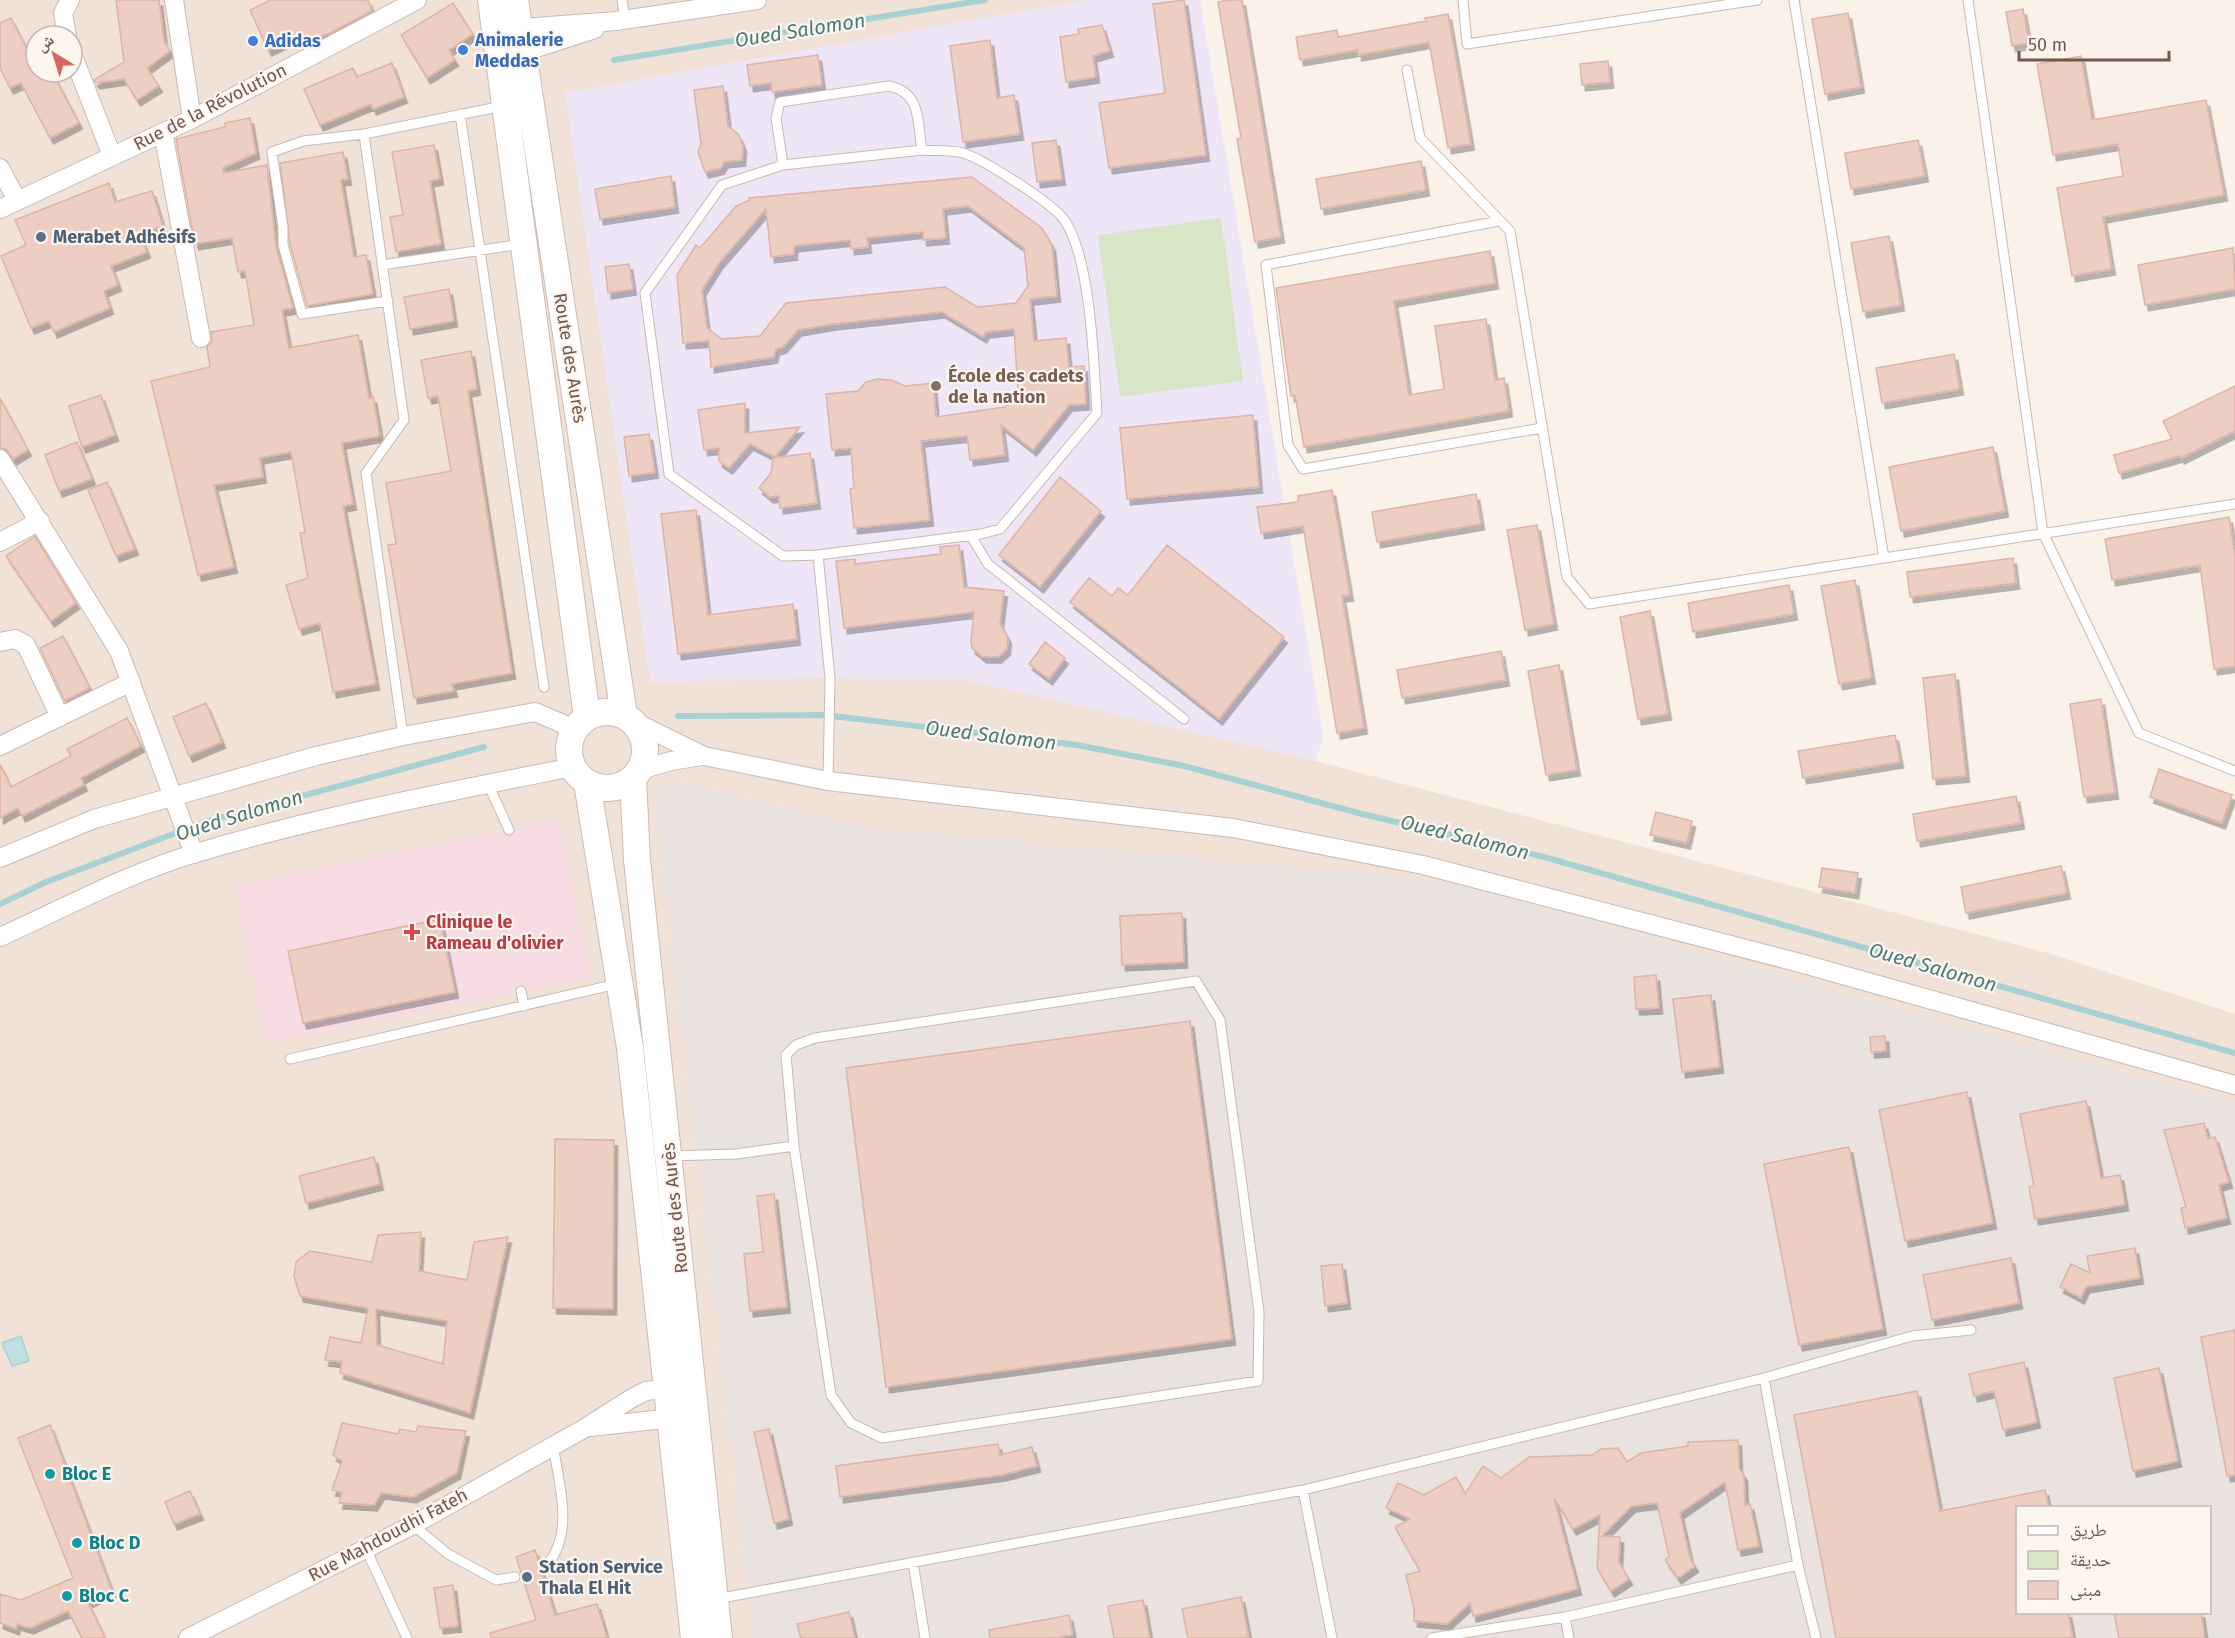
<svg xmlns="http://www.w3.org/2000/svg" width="2235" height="1638" font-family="'Fira Sans','Noto Naskh Arabic',sans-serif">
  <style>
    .residential { fill: #f1e2d8; fill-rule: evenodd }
    .industrial { fill: #e9e2de; fill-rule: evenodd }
    .education { fill: #eee5f7 }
    .medical { fill: #f7dde3 }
    .green { fill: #d8e6c8 }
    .water { fill: #bfe1e2; stroke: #a7d1d2; stroke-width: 1.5 }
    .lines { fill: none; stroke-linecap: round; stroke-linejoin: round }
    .stream { stroke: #a7d1d2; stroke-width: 6 }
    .building { fill: #eccec3; stroke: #ddb4a6; stroke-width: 1.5; fill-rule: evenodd; filter: url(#shadow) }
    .lane-casing { stroke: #cbb8b0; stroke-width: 11 }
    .street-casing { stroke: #cbb8b0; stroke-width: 20 }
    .secondary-casing { stroke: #cfbab1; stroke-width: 28 }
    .lane { stroke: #fff; stroke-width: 9 }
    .street { stroke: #fff; stroke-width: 18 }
    .secondary { stroke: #fff; stroke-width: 26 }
    .shop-dot { fill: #3f7fe0; stroke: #fdf6ef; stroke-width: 2 }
    .service-dot { fill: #5c6f8a; stroke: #fdf6ef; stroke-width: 2 }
    .education-dot { fill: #8d6e63; stroke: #fdf6ef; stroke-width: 2 }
    .health-dot { fill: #e0444e; stroke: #fdf6ef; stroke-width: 2 }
    .culture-dot { fill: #0f9aa8; stroke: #fdf6ef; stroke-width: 2 }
    .labels { text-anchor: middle; stroke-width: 4.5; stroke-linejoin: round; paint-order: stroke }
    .shop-label { font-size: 18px; font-weight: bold; fill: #366cbe; stroke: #fdf6ef; text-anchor: start }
    .street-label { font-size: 18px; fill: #72574f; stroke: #fdf6ef }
    .service-label { font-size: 18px; font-weight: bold; fill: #4e5e75; stroke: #fdf6ef; text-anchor: start }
    .education-label { font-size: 18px; font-weight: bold; fill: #785e54; stroke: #fdf6ef; text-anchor: start }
    .health-label { font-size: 18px; font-weight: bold; fill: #be3a42; stroke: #fdf6ef; text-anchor: start }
    .culture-label { font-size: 18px; font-weight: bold; fill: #0d838f; stroke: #fdf6ef; text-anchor: start }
    .water-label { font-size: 20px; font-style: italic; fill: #487a7b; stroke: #fdf6ef }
  </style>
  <defs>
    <filter id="shadow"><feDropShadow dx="3.5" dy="6" stdDeviation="0" flood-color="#0004"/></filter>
  </defs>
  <rect width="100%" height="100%" fill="#faf1e9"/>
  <path class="residential" d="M0 0H1086L565 93 830 678 967 680 1235 740 2048 953 2235 1014V1103L2129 1076 853 826 672 780 655 798 754 1638H0ZM36 36H72V72H36Z"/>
  <path class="industrial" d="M672 780 853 826 1457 883 2129 1076 2235 1103V1638H754L655 798ZM2018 1508H2210V1612H2018Z"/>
  <path class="education" d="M1086 0H1200L1323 737 1316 761 967 680 830 678 650 682 565 93Z"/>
  <path class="medical" d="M559 820 590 977 265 1043 234 886Z"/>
  <path class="green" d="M1221 218 1243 381 1120 397 1098 235Z"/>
  <path class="water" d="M21 1336 29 1361 12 1366 2 1343Z"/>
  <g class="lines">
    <path class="stream" d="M614 60 985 0
      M678 716 824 715 1077 745 1184 766 1362 814 1544 857 2235 1053
      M0 904 46 882 205 822 484 747"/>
  </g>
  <path class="building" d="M116 0H159L164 41 170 51 147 68 159 86 137 100 124 79 96 83 94 80 124 62Z
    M271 0H368L372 11 328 34 305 41 302 34 268 50 250 10Z
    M1184 0 1206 155 1109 168 1099 103 1165 93 1153 4Z
    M1228 0H1242L1281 237 1255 242 1237 139 1241 138 1218 2Z
    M453 3 473 34 449 50 455 60 427 78 401 35Z
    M2023 9 2029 43 2012 46 2006 12Z
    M1848 13 1861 87 1825 94 1812 19Z
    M1448 14 1471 144 1448 148 1429 42 1358 55V50L1300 60 1296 37 1337 30 1338 37 1426 21 1425 18Z
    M11 18 36 67V72H52L79 123 50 138 21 83 10 88 0 68V23Z
    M1102 25 1110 51 1093 56 1096 77 1066 82 1060 37 1079 34 1078 29Z
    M990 40 997 98 1014 95 1020 134 963 142 950 46Z
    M818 55 822 85 772 92 771 83 750 86 747 65Z
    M2081 56 2092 120 2206 100 2224 195 2103 217 2112 269 2072 276 2057 188 2123 176 2118 144 2053 155 2037 64Z
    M1608 61 1610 82 1582 85 1580 64Z
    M392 63 404 97 373 109 371 104 320 125 304 89 353 68 357 77Z
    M723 86 728 126 739 135 743 146 742 160 724 162 721 168 705 172 698 152 701 144 694 90Z
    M250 118 256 153 223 168 224 173 267 165 276 246 293 308 282 310 289 348 358 335 369 398 373 397 380 436 342 443 353 504 343 506 376 684 333 692 320 623 299 629 286 585 308 578 300 533 305 532 291 452 260 458 263 477 214 485 234 567 198 575 151 381 210 367 207 347 212 341 211 332 254 325 245 271 238 272 232 238 195 244 176 139 225 127V123Z
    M1056 140 1062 179 1037 182 1032 143Z
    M1918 140 1925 176 1851 189 1845 153Z
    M434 145 440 179 430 181 441 244 396 252 390 217 403 215 392 152Z
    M343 152 348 179 341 180 354 257 366 255 373 294 307 306 290 244 280 163Z
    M1421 161 1426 190 1321 209 1316 179Z
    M671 176 675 207 600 219 595 189Z
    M972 177 1042 228 1052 245 1057 296 1030 299 1034 341 1066 338 1069 367 1084 366 1086 404 1069 405 1033 450 1001 425 1005 455 970 460 967 436 921 441 930 520 854 528 850 489 854 488 851 448 832 450 826 394 858 391 866 382 878 379 891 380 905 386 933 383 936 417 1005 407 1018 391 1014 329 986 332 983 337 942 312 833 324 798 330 783 347 776 349 774 357 711 367 709 341 683 343 677 275 696 245 700 248 736 206 750 200 749 198ZM968 206 1024 248 1028 286 1016 303 977 307 945 287 786 303 760 336 722 339 707 328 702 290 719 263 766 209 771 257 794 254V246L850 240 851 249 868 247 867 238 923 232V240L946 238 943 209Z
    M109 183 115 202 152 191 163 226 140 234 147 252 111 266 118 285 104 291 110 308 54 332 49 321 31 328 1 256 26 245 15 220Z
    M1889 236 1901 305 1863 312 1851 243Z
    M2233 248 2235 289 2145 305 2138 265Z
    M1490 251 1495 283 1394 301 1409 395 1444 389 1435 326 1486 319 1495 380 1504 378 1509 411 1304 447 1295 395 1291 396 1276 288Z
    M629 264 633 289 608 293 605 267Z
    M449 289 454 321 410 329 404 297Z
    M471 351 477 389 468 391 512 673 452 684 454 691 414 698 388 545 396 544 386 483 451 471 438 396 428 398 421 360Z
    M1954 354 1960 389 1882 403 1876 368Z
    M2235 386V431L2181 458 2180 456 2119 473 2114 455 2172 439 2163 421Z
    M101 395 115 435 82 447 69 406Z
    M0 398 28 450 13 459 6 449 0 448Z
    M745 403V433L800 427 775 457 750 444 729 468 719 461V448L704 450 698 410Z
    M1253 415 1259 487 1127 499 1120 428Z
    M649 434 655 472 629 476 624 437Z
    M77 442 92 479 59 491 45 455Z
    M1993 447 2005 511 1901 531 1889 467Z
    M810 453 817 503 780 508 779 496 770 497 759 488 771 473 773 458Z
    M1060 477 1101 511 1040 587 999 555Z
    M107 482 135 549 116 556 88 490Z
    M1332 490 1350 595 1342 596 1364 728 1337 733 1303 526 1261 533 1257 507 1298 502V496Z
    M1476 494 1481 524 1377 542 1372 512Z
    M696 510 708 615 793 604 797 639 678 654 661 514Z
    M2229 517 2235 556V666L2214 669 2200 565 2112 580 2105 539Z
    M1537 525 1554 624 1525 630 1507 530Z
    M35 536 76 603 51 621 6 556Z
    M959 545 964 587 1004 591 1000 623 1008 638 1007 649 998 657H983L972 648 971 641 974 612 844 628 836 561 855 559V564L941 554 940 547Z
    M1167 545 1284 637 1219 719 1070 602 1089 578 1112 596 1118 588 1128 595Z
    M2013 558 2016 583 1910 597 1907 572Z
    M1855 580 1872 678 1839 684 1821 586Z
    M1789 585 1794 614 1693 632 1688 603Z
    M1650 611 1668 714 1638 719 1620 617Z
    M63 636 90 688 65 701 40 648Z
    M1045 642 1065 658 1049 679 1029 664Z
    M1501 651 1506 680 1402 698 1397 670Z
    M1559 665 1577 770 1546 775 1528 671Z
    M1955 674 1966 776 1933 779 1923 678Z
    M2101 699 2115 793 2084 797 2070 704Z
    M206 703 222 742 189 756 173 717Z
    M127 718 141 746 81 778 84 785 22 816 18 808 0 818V764L11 787 71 756 67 749Z
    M1895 735 1900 762 1803 778 1798 751Z
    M2159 769 2232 795 2222 823 2150 797Z
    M2016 796 2021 823 1917 841 1913 814Z
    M1656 812 1692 821 1687 843 1650 835Z
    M2061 866 2067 893 1966 913 1961 887Z
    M1822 868 1858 873 1855 893 1819 887Z
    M1182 913 1184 962 1122 965 1120 916Z
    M440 919 455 992 303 1023 288 951Z
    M1656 975 1659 1008 1636 1009 1634 977Z
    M1711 995 1720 1067 1682 1072 1673 999Z
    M1190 1021 1232 1339 886 1387 846 1068Z
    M1885 1036 1886 1051 1871 1052 1870 1037Z
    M1967 1092 1993 1223 1905 1241 1879 1110Z
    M2086 1101 2101 1178 2120 1175 2125 1205 2035 1219 2029 1187 2034 1186 2020 1114Z
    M2204 1123 2208 1139 2215 1137 2229 1182 2219 1185 2227 1218 2185 1228 2181 1208 2186 1207 2164 1130Z
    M555 1139 614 1140 613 1309 553 1308Z
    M1849 1147 1883 1329 1799 1345 1764 1164Z
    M374 1157 380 1184 306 1203 299 1176Z
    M774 1194 787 1307 750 1311 744 1254 763 1252 757 1196Z
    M421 1232 419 1271 467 1280 474 1242 508 1237 470 1413 340 1373 342 1362 325 1360 330 1337 361 1343 368 1308 300 1296 294 1276 296 1262 310 1251 372 1262 378 1235ZM376 1309 447 1321 443 1364 377 1345Z
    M2135 1248 2140 1278 2086 1287 2081 1298 2060 1287 2071 1264 2090 1273 2087 1256Z
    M2011 1258 2019 1303 1932 1320 1923 1275Z
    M1342 1264 1347 1303 1325 1306 1321 1266Z
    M2235 1330V1475L2227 1476 2201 1337Z
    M2024 1362 2037 1422 2003 1430 1994 1391 1974 1396 1969 1374Z
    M2159 1368 2178 1461 2133 1471 2114 1378Z
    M1917 1391 1940 1511 2045 1490 2049 1508H2018V1612H2068L2073 1638H1836L1794 1415Z
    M342 1423 398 1434 400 1429 416 1432 418 1426 466 1431 457 1473 413 1497 381 1493 374 1505 339 1503 342 1492 332 1490 342 1461 333 1455Z
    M50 1425 112 1591 88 1602 105 1638H82L68 1611 30 1628 17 1624 16 1629 0 1623V1594L21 1600 73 1578 18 1438Z
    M769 1429 789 1519 774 1523 754 1432Z
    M1738 1440 1739 1468 1744 1475 1745 1505 1750 1504 1759 1546 1738 1550 1725 1482 1680 1513 1690 1558 1695 1566 1678 1578 1665 1560 1669 1556 1657 1503 1632 1506 1602 1536 1620 1537 1619 1562 1629 1579 1611 1591 1597 1568 1600 1515 1573 1529 1554 1498 1578 1589 1473 1616 1470 1603 1447 1624 1414 1621V1608L1406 1575 1420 1571 1395 1527 1410 1519 1386 1508 1398 1483 1424 1495 1456 1477 1465 1494 1483 1466 1501 1478 1529 1457 1592 1455 1601 1449 1618 1448 1627 1462 1641 1453 1688 1446V1442Z
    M998 1444 1000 1455 1032 1447 1037 1466 1002 1475 840 1497 836 1466Z
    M190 1491 200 1514 174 1524 165 1502Z
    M535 1550 555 1615 597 1604 607 1638H491L490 1633 536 1620 516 1557Z
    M453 1585 458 1626 440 1628 434 1588Z
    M1241 1597 1249 1638H1188L1182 1609Z
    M1143 1600 1150 1638H1114L1108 1606Z
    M849 1612 855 1638H801L797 1624Z
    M2114 1612H2201L2205 1638H2119Z
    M1069 1615 1073 1635 1055 1638H990L989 1630Z"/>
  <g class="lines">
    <g class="lane-casing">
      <path id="lane" d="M622 0 625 20
        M1463 0 1467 44 1757 0
        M1794 0 1884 558 2235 504
        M1968 0 2043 533 2139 733 2235 771
        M1407 70 1420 138 1510 231 1567 577 1589 604 1884 558
        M460 114 544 687
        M364 134 404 420 366 473 403 736
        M922 150C935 151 951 150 963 153 983 159 1054 204 1065 221 1091 260 1094 365 1097 413L1000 529 981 534 818 555 783 556 669 474 645 293 722 185 783 165Z
        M783 165 776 118 780 102 889 86C922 93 917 121 922 150
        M1499 221 1266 265 1288 445 1303 469 1542 428
        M382 265 522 244
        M388 301 302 314 283 245V227L272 152 303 141 364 134 503 106
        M971 536 988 564 1184 719
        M818 555 830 678 828 781
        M488 784 509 830
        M1196 981 1220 1020 1259 1312 1258 1381 882 1438 851 1423 831 1395 794 1146 786 1055 796 1045 815 1038Z
        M521 991 524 1006
        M290 1059 617 984
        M671 1156 736 1154 794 1146
        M1764 1378 1798 1565 1816 1638
        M1303 1490 1332 1638
        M413 1525 448 1554 496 1580 515 1577
        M366 1549 407 1638
        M913 1562 925 1638
        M546 1566C575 1534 559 1484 553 1445
        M716 1599 1303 1490 1764 1378 1912 1336 1971 1330
        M1565 1617 1569 1638
        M1432 1638 1565 1617 1798 1565"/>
    </g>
    <g class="street-casing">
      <path id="street" d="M174 0 192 119
        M509 29 616 21 757 0
        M67 36 63 13 70 0
        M72 53 112 156
        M512 53 524 52 595 29
        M163 132 201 338
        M0 168 17 200
        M0 209 192 119 417 0
        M0 459 119 651 194 854
        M0 542 40 521
        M0 642 15 639 26 645 60 717
        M633 721 704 756 828 781 1233 828 1423 865 1800 963 2235 1085
        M0 746 131 682
        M640 770 671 761 702 756
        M0 858 94 819 316 756 403 736 535 712 575 729
        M0 937C64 908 129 873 196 853 320 816 447 792 573 767
        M590 1427 682 1417
        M188 1638 413 1525 585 1428 632 1398 646 1391 679 1387"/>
    </g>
    <g class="secondary-casing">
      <path id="secondary" d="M491 0 587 717
        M515 0 624 715
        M569 750a38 38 0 1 1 76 0a38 38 0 1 1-76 0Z
        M633 778 637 860 719 1638
        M587 783 630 1048 694 1638"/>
    </g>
    <use href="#lane" class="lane"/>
    <use href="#street" class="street"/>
    <use href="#secondary" class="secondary"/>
  </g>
  <g class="shop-dot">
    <circle cx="253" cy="41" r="6"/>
    <circle cx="463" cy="50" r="6"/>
  </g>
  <g class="service-dot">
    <circle cx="41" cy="237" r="6"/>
    <circle cx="527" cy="1577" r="6"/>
  </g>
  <circle class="education-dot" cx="936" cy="386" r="6"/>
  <path class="health-dot" d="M409 923h6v6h6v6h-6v6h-6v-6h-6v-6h6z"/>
  <g class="culture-dot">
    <circle cx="50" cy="1474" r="6"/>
    <circle cx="77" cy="1543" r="6"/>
    <circle cx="67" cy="1596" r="6"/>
  </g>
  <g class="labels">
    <g class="shop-label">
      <text x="475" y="46">Animalerie<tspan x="475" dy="21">Meddas</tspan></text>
      <text x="265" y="47">Adidas</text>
    </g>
    <g class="street-label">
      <text transform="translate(210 107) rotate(-27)" y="6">Rue de la Révolution</text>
      <text transform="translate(570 358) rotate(81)" y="6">Route des Aurès</text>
      <text transform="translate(675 1208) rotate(-96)" y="6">Route des Aurès</text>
      <text transform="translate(388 1535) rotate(-28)" y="6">Rue Mahdoudhi Fateh</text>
    </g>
    <g class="service-label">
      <text x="53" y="243">Merabet Adhésifs</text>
      <text x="539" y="1573">Station Service<tspan x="539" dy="21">Thala El Hit</tspan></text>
    </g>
    <g class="education-label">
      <text x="948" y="382">École des cadets<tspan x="948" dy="21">de la nation</tspan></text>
    </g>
    <g class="health-label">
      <text x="426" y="928">Clinique le<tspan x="426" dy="21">Rameau d'olivier</tspan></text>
    </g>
    <g class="culture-label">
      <text x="62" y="1480">Bloc E</text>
      <text x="89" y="1549">Bloc D</text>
      <text x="79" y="1602">Bloc C</text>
    </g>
    <g class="water-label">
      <text transform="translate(800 30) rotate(-9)" y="7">Oued Salomon</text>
      <text transform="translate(991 735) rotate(7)" y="7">Oued Salomon</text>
      <text transform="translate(239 815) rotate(-17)" y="7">Oued Salomon</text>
      <text transform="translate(1465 837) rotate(14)" y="7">Oued Salomon</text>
      <text transform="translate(1933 967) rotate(16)" y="7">Oued Salomon</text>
    </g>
  </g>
  <rect x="2016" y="1506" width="195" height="108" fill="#fdf6ef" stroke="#c5b6af" stroke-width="1.5"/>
  <rect x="2028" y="1526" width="30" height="9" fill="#ffffff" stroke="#c5b6af" stroke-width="1.5"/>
  <text x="2070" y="1536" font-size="18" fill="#72574f">طريق</text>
  <rect x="2028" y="1551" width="30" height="18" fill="#d8e6c8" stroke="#c5b6af" stroke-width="1.5"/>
  <text x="2070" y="1566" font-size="18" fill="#72574f">حديقة</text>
  <rect x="2028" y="1581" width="30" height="18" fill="#eccec3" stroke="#c5b6af" stroke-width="1.5"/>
  <text x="2070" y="1596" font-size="18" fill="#72574f">مبنى</text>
  <g transform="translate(54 54) rotate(322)"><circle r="28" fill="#fdf6ef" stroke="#c5b6af" stroke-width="1.5"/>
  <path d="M0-4.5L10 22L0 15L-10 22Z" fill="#d6675c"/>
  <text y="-9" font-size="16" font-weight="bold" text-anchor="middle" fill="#72574f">ش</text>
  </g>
  <path d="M2019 51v9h150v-9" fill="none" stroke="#72574f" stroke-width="3"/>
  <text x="2028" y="51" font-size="18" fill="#72574f" stroke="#fdf6ef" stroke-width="4.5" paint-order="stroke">50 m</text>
</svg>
